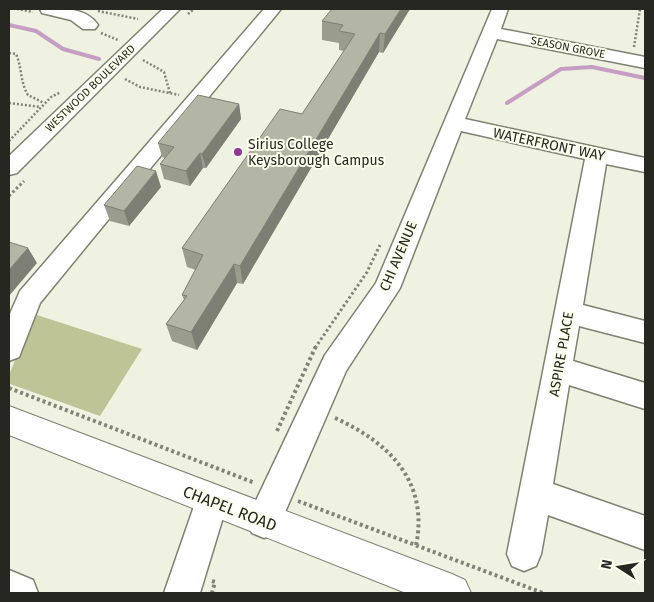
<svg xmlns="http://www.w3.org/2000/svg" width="654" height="602" font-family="'Fira Sans',sans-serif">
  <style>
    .green { fill: #bec495 }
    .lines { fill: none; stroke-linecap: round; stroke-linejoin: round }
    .stream { stroke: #c69ec4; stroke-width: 4 }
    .minor-casing { stroke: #7e8070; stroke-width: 3 }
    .major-casing { stroke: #7e8070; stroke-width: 2 }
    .path-far2 { stroke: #828378; stroke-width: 2.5; stroke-dasharray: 2 2; stroke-linecap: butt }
    .path-far1 { stroke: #828378; stroke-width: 3; stroke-dasharray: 2.5 2.5; stroke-linecap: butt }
    .path { stroke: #828378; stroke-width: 4; stroke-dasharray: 3 3; stroke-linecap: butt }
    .minor { fill: #fff; fill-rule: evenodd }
    .major { fill: #fff; fill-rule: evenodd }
    .wall { fill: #9a9d8e }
    .shaded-wall { fill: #7d7f74 }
    .building { fill: #b3b6a5; stroke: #7d7f74 }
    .poi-dot { fill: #983398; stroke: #fcffed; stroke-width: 2 }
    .labels { text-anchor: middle; stroke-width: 4; stroke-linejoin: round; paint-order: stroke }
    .far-street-label { font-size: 11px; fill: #272721; stroke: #fcffed }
    .poi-label { font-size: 14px; fill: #272721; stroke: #fcffed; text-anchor: start }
    .street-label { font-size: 14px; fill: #272721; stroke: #fcffed }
    .near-street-label { font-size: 16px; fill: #272721; stroke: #fcffed }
  </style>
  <rect width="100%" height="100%" fill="#eff2e0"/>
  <path class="green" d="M34 314 142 349 100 416 10 384 9 375Z"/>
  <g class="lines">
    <path class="stream" d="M9 25 36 31 63 49 99 59
      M507 103 561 69 592 67 645 78"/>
    <g class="minor-casing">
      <path id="minor" d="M40 9C60 9 85 6 98 25L95 29H83L71 20 42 13Z
        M163 9H180L17 173 9 175V156Z
        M264 9H281L40 303 19 357 9 361V316L20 291Z
        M492 9H508L501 29 645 57V68L497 39 465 119 645 158V172L606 164 583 305 645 321V343L579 326 573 361 645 383V409L569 385 553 484 645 516V550L548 515 541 554 536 566 524 571 512 566 507 554 585 159 461 131 400 288 346 371 276 533 264 538 252 533 247 521 252 509 325 355 376 283Z
        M212 485 224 489 228 501 200 593H164L200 489Z
        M9 570 33 580 38 593H9Z"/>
    </g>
    <g class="major-casing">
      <path id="major" d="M9 406 452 574 465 580 471 593H406L9 435Z"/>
    </g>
    <path class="path-far2" d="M17 9 33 12
      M98 11 138 19
      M188 14 194 9
      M101 33 118 40
      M634 47 640 9
      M9 53 16 54C22 67 20 82 28 95L44 103
      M143 60 164 72 170 93
      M125 79 140 87 179 95
      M9 103 40 107
      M9 141 51 97 61 92"/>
    <path class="path-far1" d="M9 196 24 181
      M315 348 367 272 380 245"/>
    <path class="path" d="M9 388 255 483
      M335 418C390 443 429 482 416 546
      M277 431 316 346
      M298 501 543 593
      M212 581 215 582 212 593"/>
    <use href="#minor" class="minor"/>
    <use href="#major" class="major"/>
  </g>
  <path class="wall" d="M410 9 383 53 379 52 243 284 237 283 197 350 172 341 166 324 184 300 182 295 196 270 187 267 182 248 302 114 344 51 339 50V43L322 40V21Z
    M239 104 241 119 206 168H203L190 186 164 179 160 164 165 158 162 157 158 143Z
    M161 187 129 226 110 221 104 205Z"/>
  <path class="shaded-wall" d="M401 9H410L383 53 385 34Z
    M380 33 379 52 243 284 240 266Z
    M239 104 241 119 206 168 202 154Z
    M200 153 203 168 190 186 186 171Z
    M156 171 161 187 129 226 124 211Z
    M28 248 37 263 9 296V270Z
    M234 264 237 283 197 350 191 332Z"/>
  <path class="building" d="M332 9H401L385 34 380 33 240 266 234 264 191 332 166 324 187 296 182 295 203 255 182 248 280 109 302 114 355 34 339 31 343 25 322 21Z
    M198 95 239 104 202 154 200 153 186 171 160 164 174 147 158 143Z
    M137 166 156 171 124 211 104 205Z
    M9 242 28 248 9 270Z"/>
  <circle class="poi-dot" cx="238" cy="152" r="5"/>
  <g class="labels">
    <g class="far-street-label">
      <text transform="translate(568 47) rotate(11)" y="4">SEASON GROVE</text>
      <text transform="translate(90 88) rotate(-44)" y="4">WESTWOOD BOULEVARD</text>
    </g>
    <g class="poi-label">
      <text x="248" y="149">Sirius College<tspan x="248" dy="16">Keysborough Campus</tspan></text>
    </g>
    <g class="street-label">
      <text transform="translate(549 144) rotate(12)" y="5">WATERFRONT WAY</text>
      <text transform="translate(398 256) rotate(-67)" y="5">CHI AVENUE</text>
      <text transform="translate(561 354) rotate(-80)" y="5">ASPIRE PLACE</text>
    </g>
    <g class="near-street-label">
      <text transform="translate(230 508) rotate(21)" y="6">CHAPEL ROAD</text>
    </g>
  </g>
  <rect width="654" height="602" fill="none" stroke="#272721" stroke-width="20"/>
  <g transform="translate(619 567) rotate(282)" stroke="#fcffed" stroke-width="4" paint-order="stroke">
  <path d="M0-4L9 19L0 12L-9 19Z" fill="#272721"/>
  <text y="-8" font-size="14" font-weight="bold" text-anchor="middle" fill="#272721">N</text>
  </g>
</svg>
